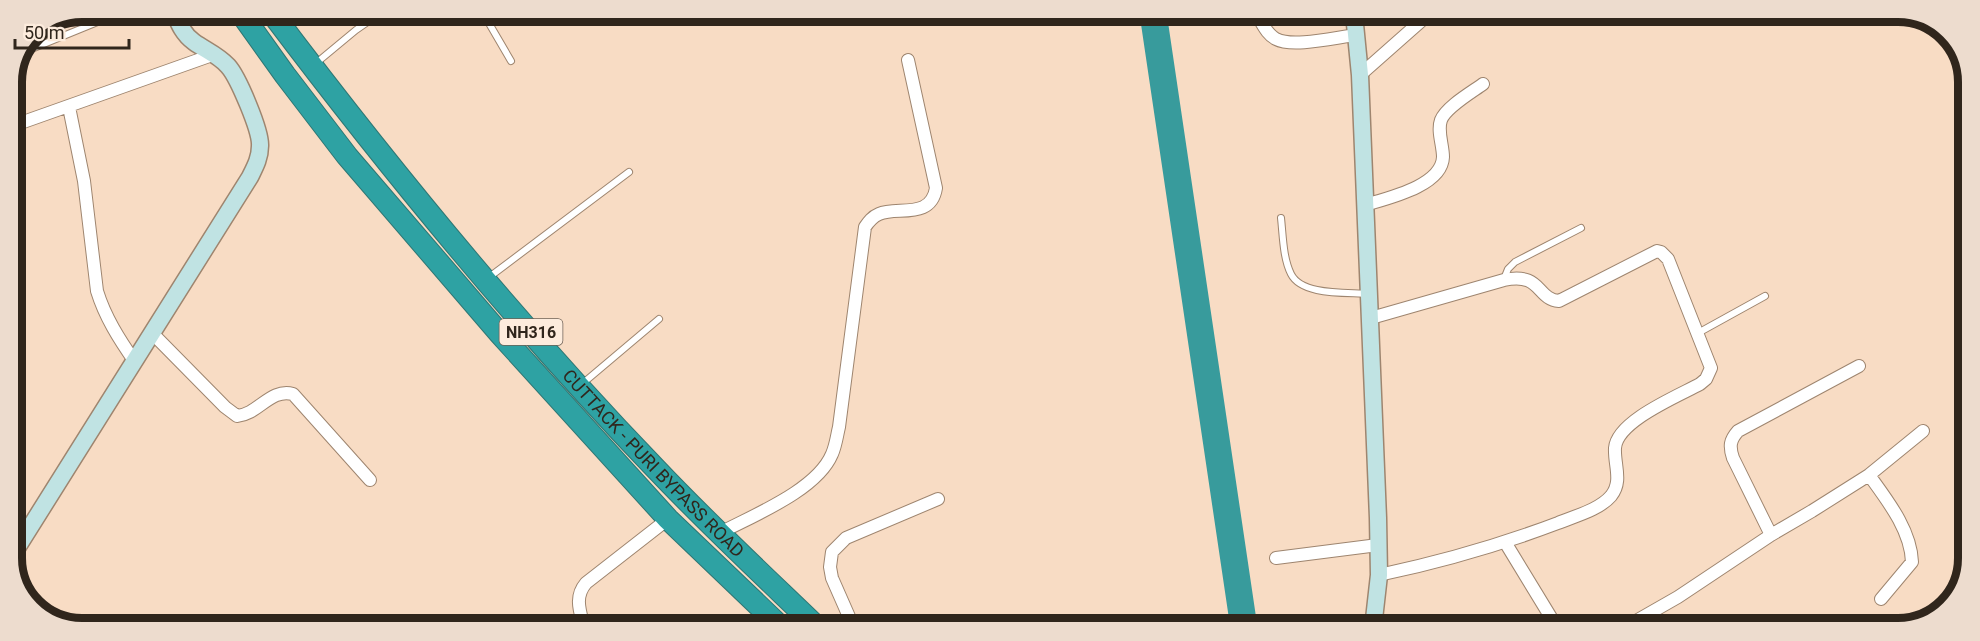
<svg xmlns="http://www.w3.org/2000/svg" width="1980" height="641" font-family="Roboto,sans-serif">
  <style>
    .lines { fill: none; stroke-linecap: round; stroke-linejoin: round }
    .river { stroke: #389b9c; stroke-width: 27 }
    .lane-casing { stroke: #9e856f; stroke-width: 8 }
    .street-casing { stroke: #9e856f; stroke-width: 14 }
    .secondary-casing { stroke: #9e856f; stroke-width: 19 }
    .highway-casing { stroke: #2f7774; stroke-width: 23 }
    .lane { stroke: #fff; stroke-width: 6 }
    .street { stroke: #fff; stroke-width: 12 }
    .secondary { stroke: #c0e3e3; stroke-width: 16 }
    .highway { stroke: #2ea2a3; stroke-width: 21 }
    .labels { text-anchor: middle; stroke-width: 5; stroke-linejoin: round; paint-order: stroke }
    .shield { fill: #fdecdd; stroke: #6e6156; stroke-width: 1.5 }
    .shield-label { font-size: 16px; font-weight: bold; fill: #30261c }
    .street-label { font-size: 18px; fill: #30261c; stroke: #fdecdd }
    .rim { fill: none; stroke: #30261c; stroke-width: 8 }
  </style>
  <rect width="100%" height="100%" fill="#f8dcc4"/>
  <g class="lines">
    <path class="river" d="M1153 13 1244 628"/>
    <g class="lane-casing">
      <path id="lane" d="M483 13 511 61
        M24 52 122 12
        M315 64 356 30 382 12
        M1281 218C1283 236 1283 258 1291 274 1302 296 1347 292 1369 294
        M488 278 629 172
        M1504 279 1508 269 1515 262 1581 228
        M1698 333 1765 296
        M582 384 659 319"/>
    </g>
    <g class="street-casing">
      <path id="street" d="M1256 14C1262 22 1266 34 1276 39 1293 48 1337 37 1356 35
        M1360 75 1429 14
        M69 107 84 181 97 291C105 317 119 339 135 362
        M12 126 215 54
        M1365 205C1388 198 1442 186 1443 157 1443 145 1437 131 1441 120 1446 107 1472 92 1483 84
        M12 222 17 245
        M1371 318 1504 280C1542 272 1536 299 1559 301L1657 251 1661 252 1668 259 1711 368 1706 379 1700 384C1678 396 1617 421 1615 448 1614 465 1623 481 1611 496 1599 510 1575 516 1558 523 1500 545 1440 562 1379 575
        M153 334 225 407 237 416C259 414 270 388 293 394L370 480
        M1869 475C1887 500 1911 530 1912 562L1881 599
        M720 533C754 515 817 490 832 454 836 445 837 435 839 427L865 227C869 221 872 217 879 214 897 206 931 220 936 188L908 60
        M1771 535 1733 458C1729 446 1730 440 1738 431L1859 366
        M1505 542 1558 629
        M1276 558 1378 545
        M584 627C580 611 574 597 586 583L668 519
        M854 628 832 578 830 567 832 552 846 538 938 499
        M1622 629 1678 597 1771 535 1812 511 1869 475 1923 431"/>
    </g>
    <g class="secondary-casing">
      <path id="secondary" d="M1354 14 1360 75 1378 518 1379 575 1373 628
        M12 556 250 177C255 167 260 158 260 146 261 131 238 77 228 66 218 55 205 50 194 42 183 34 179 24 174 12"/>
    </g>
    <g class="highway-casing">
      <g id="highway">
        <path d="M240 12 285 75 347 156 500 334 668 519 781 627"/>
        <path id="s1" d="M271 12C391 171 518 326 656 469 708 524 764 576 818 628"/>
      </g>
    </g>
    <use href="#lane" class="lane"/>
    <use href="#street" class="street"/>
    <use href="#secondary" class="secondary"/>
    <use href="#highway" class="highway"/>
  </g>
  <g class="labels">
    <rect class="shield" x="499.5" y="319" width="63" height="26" rx="4.5"/>
    <g class="shield-label">
      <text x="531" y="338">NH316</text>
    </g>
    <g class="street-label">
      <text dy="6" stroke="none"><textPath href="#s1" startOffset="592">CUTTACK - PURI BYPASS ROAD</textPath></text>
    </g>
  </g>
  <path d="M0 0H1980V641H0ZM82 22H1898A60 60 0 0 1 1958 82V558A60 60 0 0 1 1898 618H82A60 60 0 0 1 22 558V82A60 60 0 0 1 82 22Z" fill="#eddcce" fill-rule="evenodd"/>
  <path class="rim" d="M82 22H1898A60 60 0 0 1 1958 82V558A60 60 0 0 1 1898 618H82A60 60 0 0 1 22 558V82A60 60 0 0 1 82 22Z"/>
  <path d="M15 39v9h114v-9" fill="none" stroke="#30261c" stroke-width="3"/>
  <text x="24" y="39" font-size="18" fill="#30261c" stroke="#fdecdd" stroke-width="4.5" paint-order="stroke">50 m</text>
</svg>
